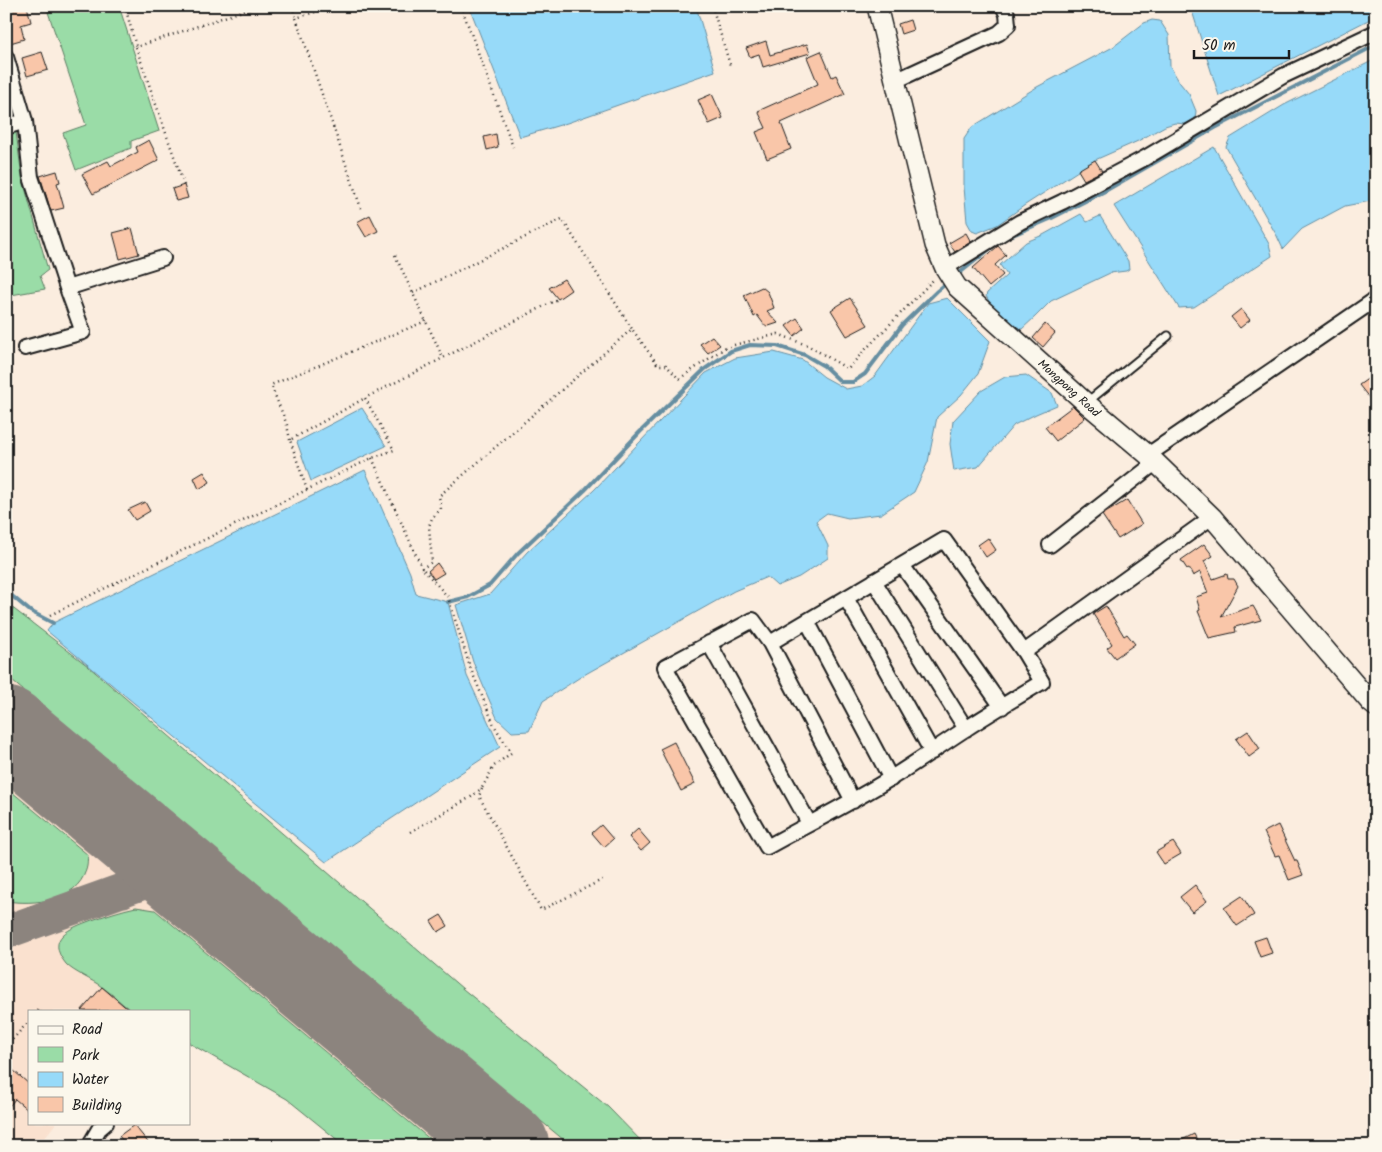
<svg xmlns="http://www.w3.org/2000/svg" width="1382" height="1152" font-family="Kalam,sans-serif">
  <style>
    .built { fill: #fae1cf }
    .green { fill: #9adca7; stroke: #5b7c62 }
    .water { fill: #97daf9; stroke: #668ea1 }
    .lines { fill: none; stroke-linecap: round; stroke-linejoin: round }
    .stream { stroke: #668ea1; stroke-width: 4 }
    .taxiway { stroke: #8c847e; stroke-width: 34 }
    .runway { stroke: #8c847e; stroke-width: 85 }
    .building { fill: #f9c6a9; stroke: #1c1c1c }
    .service-casing { stroke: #1c1c1c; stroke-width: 11 }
    .minor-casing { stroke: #1c1c1c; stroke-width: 18 }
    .secondary-casing { stroke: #1c1c1c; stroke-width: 22 }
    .path { stroke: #1c1c1c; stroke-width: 2.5; stroke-dasharray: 1 4; stroke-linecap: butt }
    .service { stroke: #fbf7ec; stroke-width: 7 }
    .minor { stroke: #fbf7ec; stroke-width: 14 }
    .secondary { stroke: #fbf7ec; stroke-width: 19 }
    .labels { text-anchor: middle; stroke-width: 5; stroke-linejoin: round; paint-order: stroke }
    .street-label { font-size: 12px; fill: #1c1c1c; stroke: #fbf7ec }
  </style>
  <rect width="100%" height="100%" fill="#fbeddf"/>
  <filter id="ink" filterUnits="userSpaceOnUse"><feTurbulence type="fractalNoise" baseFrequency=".02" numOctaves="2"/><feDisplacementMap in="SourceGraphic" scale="10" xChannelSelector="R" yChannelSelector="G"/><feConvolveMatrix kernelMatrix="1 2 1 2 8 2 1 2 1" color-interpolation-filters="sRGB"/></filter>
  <g filter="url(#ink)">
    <path class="built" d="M6 603 88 666 463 989 608 1107 646 1146H345L287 1099 189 1043V1011H29V1123H56L38 1146H6Z"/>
    <path class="green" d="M46 6H119L159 131 131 141V148L76 170 63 133 86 125Z
      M16 132 22 177 48 270 40 276 45 289 11 295 6 297V135Z
      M6 603 88 666 463 989 608 1107 646 1146H571L6 676Z
      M6 787 88 855C87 859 88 865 86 870 76 902 34 905 6 901Z
      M136 907 155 910 438 1146H345L287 1099 189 1043V1011H132C121 1004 113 994 102 987 93 980 73 972 66 964 44 937 71 928 92 920 107 915 121 910 136 907Z"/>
    <path class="water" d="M469 6H696L715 71 567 123 520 137Z
      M1197 6H1376V16L1219 96 1192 11Z
      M1152 20 1160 21 1169 35 1170 66 1180 83 1189 94 1196 111 1195 119 1185 124 1175 123 1165 126 1138 141 1095 160 1025 205 997 225 977 233 972 231 967 222 964 187V139L972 127 1037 87 1113 47 1144 23Z
      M1376 59V200L1345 206 1302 229 1283 249 1277 236 1226 147 1230 138 1284 105Z
      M1214 147 1269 244 1272 256 1194 307 1179 308 1114 206Z
      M1081 214 1087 222 1100 216 1128 261 1129 269 1126 271 1110 273 1051 301 1035 317 1022 329H1016L991 305 986 296 987 293 1007 275 1000 265 1026 242 1043 235Z
      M947 298 990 341 978 374 961 395 937 417 928 462 914 492 881 514 848 518 827 513 816 521 828 546V558L799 577 777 586 767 577 734 591 582 676 543 701 529 731 512 732 497 718 473 662 456 605 490 594 527 552 594 490 706 373 735 358 774 352 803 360 824 377 846 389 862 386 875 376 928 303Z
      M1026 375 1052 393 1057 405 1036 414 1014 425 978 467 954 471 950 444 953 421 981 391 1005 377Z
      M362 408 386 446 311 481 297 442Z
      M365 470 410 573 416 594 448 602 467 676 500 747 326 862 47 631 53 623Z"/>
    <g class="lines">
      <path class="stream" d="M1008 237 1050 219 1105 191 1215 128 1376 45
        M956 276 997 243
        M6 591 30 611 53 623
        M448 602 468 597 490 585 518 553 585 490 640 432 705 369 731 351 750 345 777 346 805 355 824 366 841 382H853L865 374 902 325 937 291 948 282"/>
      <path class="taxiway" d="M122 891C144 870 142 859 131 833
        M6 932 159 877C176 875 181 878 196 887"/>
      <path class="runway" d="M6 729 507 1146"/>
    </g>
    <path class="building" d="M24 6H27L31 22 21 25 24 39 10 43 6 30V11Z
      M910 20 913 30 901 34 898 24Z
      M766 41 770 55 807 44 810 53 763 67 759 54 750 57 746 48Z
      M821 51 832 77 836 75 845 94 781 123 791 149 767 159 756 132 766 128 758 111 818 84 807 57Z
      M42 52 48 70 27 76 22 58Z
      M712 94 723 118 709 124 698 100Z
      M496 134 498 147 487 150 484 137Z
      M149 140 159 160 93 194 82 174 108 161 111 166 138 152 136 147Z
      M1095 160 1102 171 1084 180 1078 170Z
      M57 171 60 182 57 183 64 208 51 211 40 176Z
      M184 185 188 198 176 201 172 189Z
      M370 215 378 231 366 237 357 222Z
      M132 228 139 254 120 259 113 233Z
      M966 233 971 242 955 252 949 243Z
      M998 246 1006 255 995 265 1003 275 989 287 973 268Z
      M564 279 571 290 558 299 549 288Z
      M762 287 768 292 774 308 767 311 778 323 766 327 757 315 754 317 744 295Z
      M850 298 868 325 847 336 831 310Z
      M1241 309 1250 320 1240 328 1231 317Z
      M797 318 804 328 794 336 786 326Z
      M1045 324 1055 333 1043 347 1033 338Z
      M712 336 720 345 708 353 700 344Z
      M1376 373V395L1370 399 1359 385Z
      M1073 406 1085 418 1056 441 1045 427Z
      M204 472 210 482 199 489 194 478Z
      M1127 500 1142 524 1118 539 1102 515Z
      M145 502 150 511 135 520 128 510Z
      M988 538 996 550 986 557 978 545Z
      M1204 544 1213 556 1204 561 1213 579 1227 574 1228 579H1234L1238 586 1221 617 1253 606 1261 620 1235 627 1236 632 1209 638 1198 611 1200 610 1196 597 1208 593 1200 572 1193 576 1189 568 1187 569 1181 560Z
      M437 563 444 573 434 579 428 571Z
      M1106 606 1124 636 1127 634 1135 644 1115 658 1107 648 1112 644 1093 614Z
      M1248 731 1260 749 1249 757 1236 739Z
      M674 742 695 784 681 791 660 749Z
      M601 825 613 839 604 847 592 833Z
      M1278 825 1295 861H1297L1303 875 1289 880 1279 855 1275 856 1264 832Z
      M638 829 650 843 641 851 629 837Z
      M1173 842 1181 854 1164 864 1156 852Z
      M1195 885 1207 901 1192 912 1180 897Z
      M1242 896 1254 915 1237 926 1224 908Z
      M441 915 448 926 438 932 431 921Z
      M1266 937 1272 953 1260 957 1254 941Z
      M102 987 130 1011H81Z
      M6 1064 29 1084V1111L15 1099 6 1110Z
      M134 1125 151 1146H127L119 1136Z
      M1194 1134 1200 1146H1170Z"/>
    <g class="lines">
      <g class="service-casing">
        <path id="service" d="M1086 403 1168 336"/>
      </g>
      <g class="minor-casing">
        <path id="minor" d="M6 57 25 121 31 177 67 288 83 332 25 348
          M895 81 999 33 1008 25 1007 14 1003 6
          M6 127 25 121
          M945 268 1020 222 1062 202 1145 158 1283 76 1376 32
          M67 288 163 258
          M1148 455 1376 299
          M944 540 1024 652 1042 682C1017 697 992 712 967 728 942 744 917 762 891 778 851 803 808 824 767 847L665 667 753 620 770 643Z
          M1050 545 1155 463
          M902 565 1002 707
          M874 581 966 729
          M846 598 932 752
          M807 621 891 779
          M709 643 809 823
          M770 643 853 801
          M1024 652 1212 517
          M89 1146 99 1129 106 1123"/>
      </g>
      <g class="secondary-casing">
        <path id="secondary" d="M877 6 935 245 945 268 957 287 1086 403 1148 455 1212 517 1371 703 1376 707"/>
      </g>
      <path class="path" d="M125 6 136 47
        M292 6 296 18
        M334 6 296 18 362 211
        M461 6 513 147
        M712 6 730 65
        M184 185 136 47 257 6
        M395 255 443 358
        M413 293 562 219 632 329
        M290 440 287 425 271 385 426 321
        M372 458 422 568 432 562 429 526 432 518 441 509 439 496 632 329 658 365H666L679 379 726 347 778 334 809 346 848 369 861 354 935 278
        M307 490 290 440 365 398
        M50 615 372 458 394 450 365 398 558 299
        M482 789 479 796 541 910 604 879
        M410 832 471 797 482 788 494 766 511 753 494 725 470 667 448 597 422 568
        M38 1011 39 1009 41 1011
        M6 1047 29 1021"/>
      <use href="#service" class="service"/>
      <use href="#minor" class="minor"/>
      <use href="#secondary" class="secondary"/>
    </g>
  </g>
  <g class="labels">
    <g class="street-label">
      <text transform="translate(1069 388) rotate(42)" y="4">Mongpong Road</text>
    </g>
  </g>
  <rect width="1382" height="1152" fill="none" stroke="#fbf7ec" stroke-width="25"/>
  <rect x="12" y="12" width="1357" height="1127" fill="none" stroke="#1c1c1c" stroke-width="2" filter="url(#ink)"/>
  <rect x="28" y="1010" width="162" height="115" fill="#fbf7ec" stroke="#a29f99"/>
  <rect x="38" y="1026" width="25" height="8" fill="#fbf7ec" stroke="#a29f99"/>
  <text x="72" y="1034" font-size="15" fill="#1c1c1c">Road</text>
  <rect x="38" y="1047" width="25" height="15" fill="#9adca7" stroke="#a29f99"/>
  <text x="72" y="1060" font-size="15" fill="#1c1c1c">Park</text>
  <rect x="38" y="1072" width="25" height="15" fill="#97daf9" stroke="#a29f99"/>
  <text x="72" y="1084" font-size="15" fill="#1c1c1c">Water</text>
  <rect x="38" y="1097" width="25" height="15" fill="#f9c6a9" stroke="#a29f99"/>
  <text x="72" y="1110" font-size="15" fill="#1c1c1c">Building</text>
  <path d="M1194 50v8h95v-8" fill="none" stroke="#1c1c1c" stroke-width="2.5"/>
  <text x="1202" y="50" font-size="15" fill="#1c1c1c" stroke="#fbf7ec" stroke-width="4" paint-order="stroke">50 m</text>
</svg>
